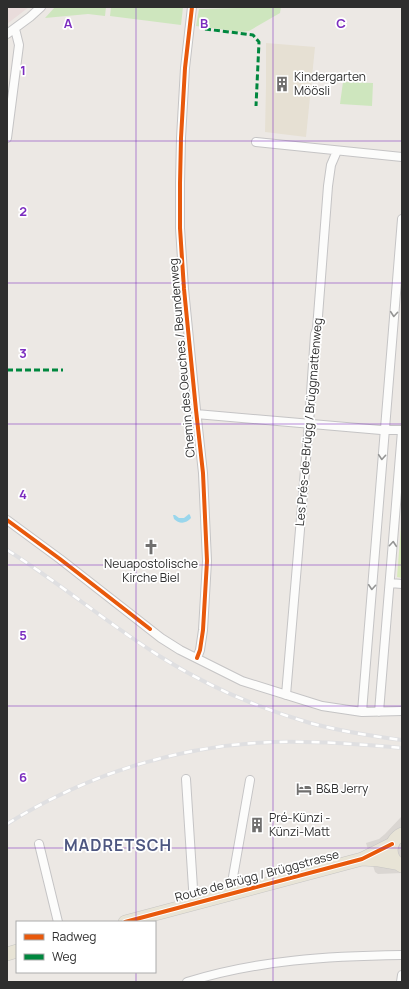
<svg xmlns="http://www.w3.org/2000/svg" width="409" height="989" font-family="Manrope,sans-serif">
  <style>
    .education { fill: #e6e0d3 }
    .medical { fill: #e9dcdb }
    .green { fill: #cee6be }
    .pitch { fill: #d9eabb }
    .plaza { fill: #dad6d2 }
    .water { fill: #99d6ec }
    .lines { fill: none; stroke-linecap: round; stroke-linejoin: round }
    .street-casing { stroke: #c5c4c5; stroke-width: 10 }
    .primary-casing { stroke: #c6c5c4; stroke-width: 14 }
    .street { stroke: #fcfcfb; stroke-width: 8 }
    .primary { stroke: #e8e4d6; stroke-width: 13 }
    .rail-casing { stroke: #dfdfe1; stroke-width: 4 }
    .rail { stroke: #fff; stroke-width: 2.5; stroke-dasharray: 8; stroke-linecap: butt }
    .quiet { stroke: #00873e; stroke-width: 3; stroke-dasharray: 6 3; stroke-linecap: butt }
    .cycleway-casing { stroke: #fff; stroke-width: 6 }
    .cycleway { stroke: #e8590c; stroke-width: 4 }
    .oneway { stroke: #959594 }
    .grid { fill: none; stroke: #7b2cbf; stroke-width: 1; stroke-opacity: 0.55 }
    .labels { text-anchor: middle; stroke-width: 3.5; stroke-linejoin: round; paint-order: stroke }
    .poi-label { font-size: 12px; fill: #2e2e2e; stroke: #fff; text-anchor: start }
    .street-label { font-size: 12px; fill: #2e2e2e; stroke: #fff }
    .district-label { font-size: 16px; font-weight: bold; letter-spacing: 1px; fill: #4d5680; stroke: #fff }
    .grid-label { font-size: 13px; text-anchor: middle; font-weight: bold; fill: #7b2cbf; stroke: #fff; stroke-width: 3.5; stroke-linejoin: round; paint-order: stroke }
  </style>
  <rect width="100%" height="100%" fill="#ece8e4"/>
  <path class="education" d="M266 43 315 47 306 137 265 132 266 86Z"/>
  <path class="medical" d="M7 7H29L7 24Z"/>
  <path class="green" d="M55 7H106L105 16 88 14 45 18Z
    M111 7H183L181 25 110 16Z
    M281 7 280 13 249 31 241 32 196 26 199 9Z
    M343 82 373 83 372 106 340 104Z"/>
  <path class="pitch" d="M402 514V578L397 577Z"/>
  <path class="plaza" d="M402 816V873L378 874 375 872 366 843 379 839 385 834Z"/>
  <path class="water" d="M189 514 190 515 191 518C186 524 179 524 174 519L173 515H175L179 518H184Z"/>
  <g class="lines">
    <g class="street-casing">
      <path id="street" d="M192 7 185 68 181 138 180 183V228L184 289 196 410 203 473 207 561 203 630 200 650 197 658
        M7 34 30 17 41 7
        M7 138 19 45 15 29
        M256 142 402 157
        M196 414 381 430H402
        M7 520 60 559 161 638 180 650 242 681 322 706 362 712 402 711
        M390 583 402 584
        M286 695 309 423 315 334 317 329 328 186 331 165 337 151
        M362 712 402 219
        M379 712 402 431
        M186 779 194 904
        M39 844 58 922
        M230 894 250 780
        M187 982C258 960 328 956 402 955
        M401 982 402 975"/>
    </g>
    <g class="primary-casing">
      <path id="primary" d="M402 834C388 841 387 859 402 866
        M362 859 379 860 396 863
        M125 922 362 859 392 844
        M7 954 17 951"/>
    </g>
    <use href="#street" class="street"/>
    <use href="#primary" class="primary"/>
    <g class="rail-casing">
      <path id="rail" d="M7 550C60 583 108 624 161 657 207 686 258 708 310 723 340 731 371 736 402 740
        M7 824C87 774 180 745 274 742 317 741 360 744 402 748"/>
    </g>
    <use href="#rail" class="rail"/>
    <path class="quiet" d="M205 29 253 35 259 42 256 106
      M7 370H63"/>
    <g class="cycleway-casing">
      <path id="cycleway" d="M192 7 185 68 181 138 180 183V228L184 289 196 410 203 473 207 561 203 630 200 650 197 658
        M7 520 60 559 150 629
        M125 922 362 859 392 844"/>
    </g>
    <use href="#cycleway" class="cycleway"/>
  </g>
  <defs><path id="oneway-chevron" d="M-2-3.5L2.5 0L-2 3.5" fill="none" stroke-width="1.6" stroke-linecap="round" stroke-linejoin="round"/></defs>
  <g class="oneway">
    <use href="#oneway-chevron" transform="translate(394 314) rotate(95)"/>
    <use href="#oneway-chevron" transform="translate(382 457) rotate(94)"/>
    <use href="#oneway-chevron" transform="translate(393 544) rotate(-85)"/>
    <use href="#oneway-chevron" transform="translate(372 587) rotate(94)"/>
  </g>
  <path class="grid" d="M136 7V922M273 7V982M7 141H402M7 283H402M7 424H402M7 565H402M7 706H402M7 848H402M136 972V982"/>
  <defs>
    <g id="building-bare" transform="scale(1.2)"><path d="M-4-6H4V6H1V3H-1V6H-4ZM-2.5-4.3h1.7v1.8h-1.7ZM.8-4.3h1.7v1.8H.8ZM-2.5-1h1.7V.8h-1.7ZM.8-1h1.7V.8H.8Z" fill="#706f6e" stroke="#fff" stroke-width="2.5" paint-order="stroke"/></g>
    <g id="church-bare" transform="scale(1.2)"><path d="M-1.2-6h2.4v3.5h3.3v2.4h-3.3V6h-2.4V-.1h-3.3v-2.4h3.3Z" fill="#706f6e" stroke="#fff" stroke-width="2.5" paint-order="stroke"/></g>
    <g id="hotel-bare" transform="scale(1.2)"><path d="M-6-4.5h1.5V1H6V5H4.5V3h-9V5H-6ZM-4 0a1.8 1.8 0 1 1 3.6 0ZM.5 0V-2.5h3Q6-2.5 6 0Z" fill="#706f6e" stroke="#fff" stroke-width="2.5" paint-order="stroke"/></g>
  </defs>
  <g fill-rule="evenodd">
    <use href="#building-bare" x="282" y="84"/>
    <use href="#church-bare" x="151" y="547"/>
    <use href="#hotel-bare" x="304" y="789"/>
    <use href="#building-bare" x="257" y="825"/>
  </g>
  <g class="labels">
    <g class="poi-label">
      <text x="294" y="81">Kindergarten<tspan x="294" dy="14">Möösli</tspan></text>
      <text x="151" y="568" text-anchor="middle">Neuapostolische<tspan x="151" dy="14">Kirche Biel</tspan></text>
      <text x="316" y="793">B&amp;B Jerry</text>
      <text x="269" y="822">Pré-Künzi -<tspan x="269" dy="14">Künzi-Matt</tspan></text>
    </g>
    <g class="street-label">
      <text transform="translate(182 358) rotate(-95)" y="4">Chemin des Oeuches / Beundenweg</text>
      <text transform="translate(309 422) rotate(-85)" y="4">Les Prés-de-Brügg / Brüggmattenweg</text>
      <text transform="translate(257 876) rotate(-15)" y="4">Route de Brügg / Brüggstrasse</text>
    </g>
    <g class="district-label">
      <text x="118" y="851">MADRETSCH</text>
    </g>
  </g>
  <g class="grid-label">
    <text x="68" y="28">A</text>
    <text x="204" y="28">B</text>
    <text x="341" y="28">C</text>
    <text x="23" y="75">1</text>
    <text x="23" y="216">2</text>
    <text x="23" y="358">3</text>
    <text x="23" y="499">4</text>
    <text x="23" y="640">5</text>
    <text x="23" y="782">6</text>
  </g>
  <rect width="409" height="989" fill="none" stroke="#2e2e2e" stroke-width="16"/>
  <rect x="16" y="921" width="140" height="52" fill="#ffffff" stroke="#ababab"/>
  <rect x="24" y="934" width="20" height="6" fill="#e8590c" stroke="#ababab"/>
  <text x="52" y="941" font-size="12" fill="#2e2e2e">Radweg</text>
  <rect x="24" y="954" width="20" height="6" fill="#00873e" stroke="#ababab"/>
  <text x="52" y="961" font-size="12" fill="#2e2e2e">Weg</text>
</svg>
